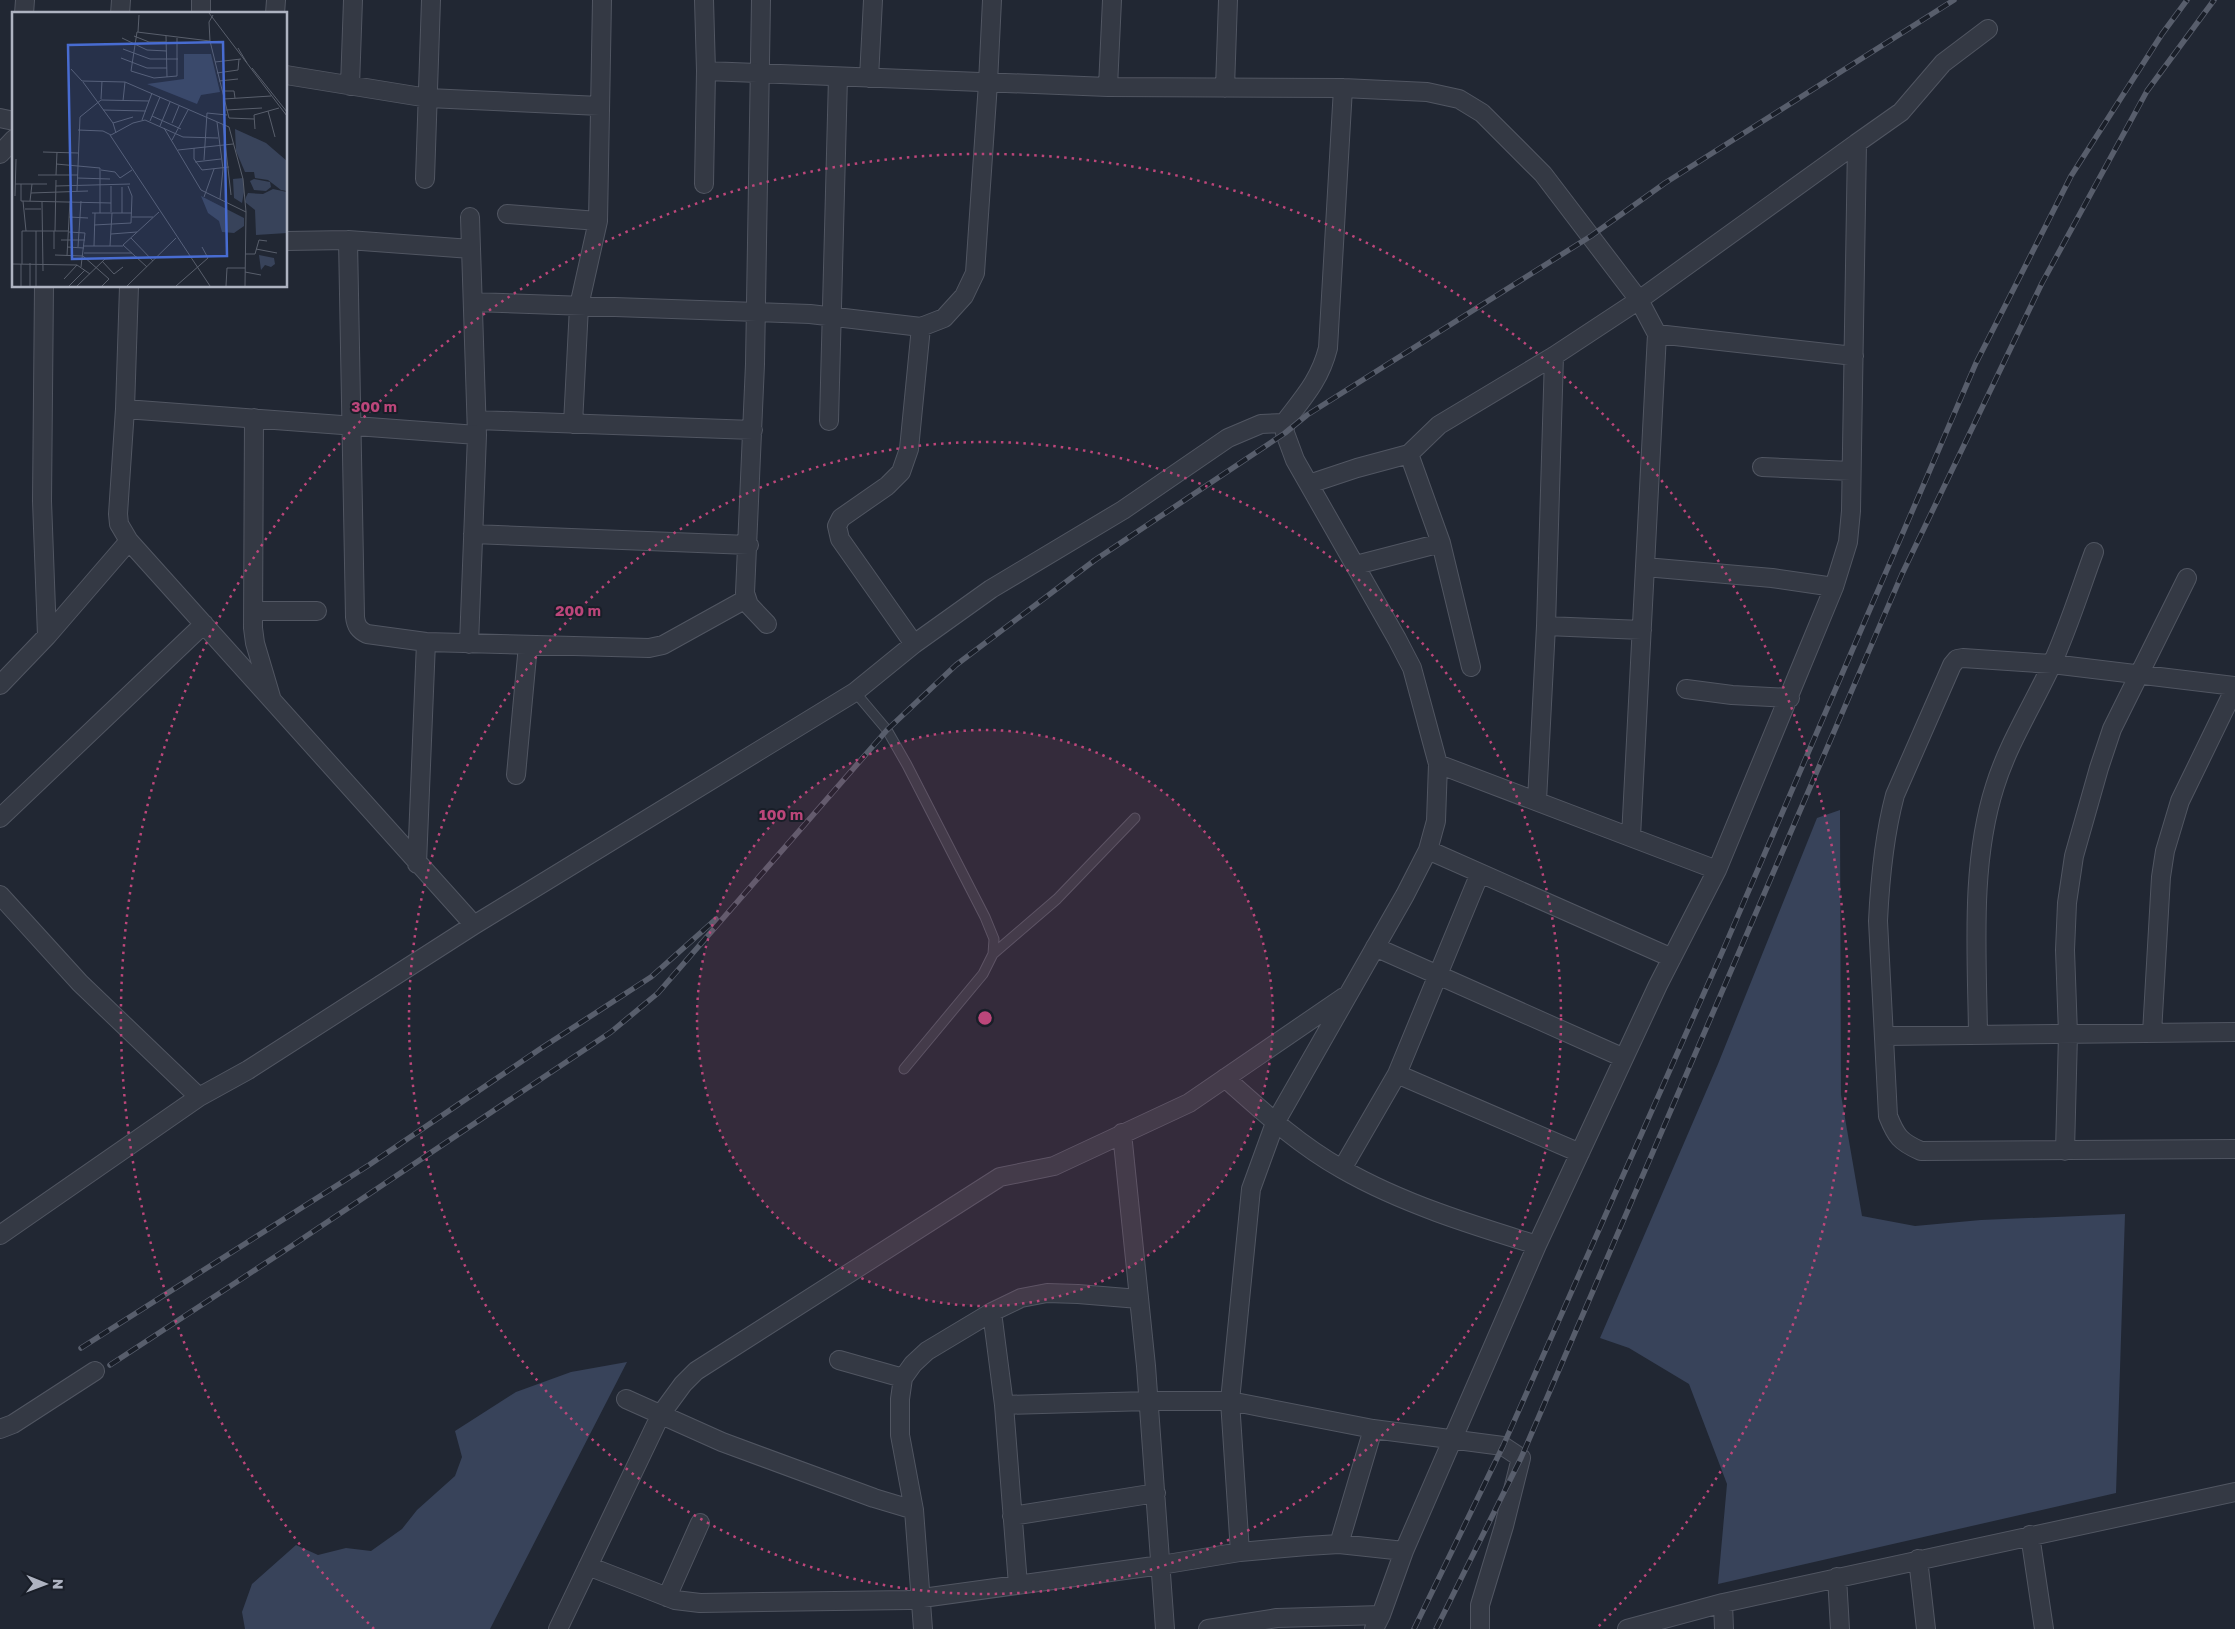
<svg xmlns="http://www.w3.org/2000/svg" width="2235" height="1629" font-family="'Golos Text',sans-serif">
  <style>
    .water { fill: #38435a }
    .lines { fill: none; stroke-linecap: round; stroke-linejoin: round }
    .lane-casing { stroke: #515662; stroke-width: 11 }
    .street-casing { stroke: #515662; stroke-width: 20 }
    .lane { stroke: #343944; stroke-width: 9 }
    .street { stroke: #343944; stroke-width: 18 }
    .rail-casing { stroke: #585e6c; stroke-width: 5.5 }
    .rail { stroke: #191e28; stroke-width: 4; stroke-dasharray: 11; stroke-linecap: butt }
    .ring { fill: none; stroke: #bc467a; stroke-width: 2.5; stroke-dasharray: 2.5 5 }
    .inset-road { fill: none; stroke: #595f6c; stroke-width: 1 }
    .view { fill: #486cd1; fill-opacity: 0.15; stroke: #486cd1; stroke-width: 2.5 }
    .inset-edge { fill: none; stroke: #aeb3c1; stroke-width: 2.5 }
    .centre { fill: #bc467a; stroke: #191e28; stroke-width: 2.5 }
    .ring-label { font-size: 15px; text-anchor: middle; font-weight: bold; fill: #bc467a; stroke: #191e28; stroke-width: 4; stroke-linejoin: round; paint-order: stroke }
  </style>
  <rect width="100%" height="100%" fill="#212733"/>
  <path class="water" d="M1840 810 1841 1095 1862 1216 1915 1226 1981 1220 2125 1214 2116 1493 1718 1584 1727 1484 1689 1384 1629 1348 1600 1338 1718 1064 1817 818Z
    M627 1362 490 1629H245L242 1612 252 1584 296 1545 318 1555 346 1548 371 1551 402 1529 417 1510 455 1476 462 1457 455 1431 516 1392 571 1372Z"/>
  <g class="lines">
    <g class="lane-casing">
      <path id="lane" d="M855 692 887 730 907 765 985 917 994 939 993 954 983 974 904 1069
        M993 954 1057 899 1135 818"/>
    </g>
    <g class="street-casing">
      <path id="street" d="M704 0 706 71 704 184
        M761 0 755 364 745 593 749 605 767 624
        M24 14 25 0
        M120 14 121 0
        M201 14V0
        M275 14 276 0
        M706 71 1108 87 1343 88 1427 92 1459 99 1482 113 1543 174 1639 300 1657 334 1631 837
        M286 75 428 98 600 106
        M869 78 873 0
        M350 86 353 0
        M1108 87 1112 0
        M1225 88 1228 0
        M0 118 14 121
        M0 154 14 139
        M425 179 431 0
        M507 214 598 221
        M348 240 355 617C356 626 359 630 367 634L426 642 649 648 663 645 746 599
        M286 241 348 240 471 249
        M44 286 42 501 47 636
        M473 302 810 314 921 327 944 318 964 296 975 273 988 83 992 0
        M1657 334 1854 356
        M125 409 477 435
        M254 418 253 628 255 643 271 697
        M477 420 753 430
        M829 421 838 77
        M573 424 579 306 598 221 602 0
        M1409 454 1441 543 1471 667
        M1762 467 1851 471
        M1309 484 1357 468 1409 454 1439 425 1554 356 1639 300 1857 143
        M473 534 749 545
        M129 541 119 524 118 514 125 409 129 286
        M1356 565 1441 543
        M1645 567 1772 578 1834 587
        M253 611H317
        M1546 626 1642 630
        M469 644 477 435 470 217
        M914 644 840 539 837 526 841 518 887 486 901 472 909 449 921 327
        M0 685 47 636 129 541 474 925
        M2235 686 2052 664 1963 658 1957 659 1952 665 1895 795C1884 836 1880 879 1878 921L1888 1116C1896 1136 1900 1142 1921 1151L2235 1149
        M1686 689 1732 695 1790 698
        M1438 764 1717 870
        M516 775 528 645
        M1537 801 1546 626 1554 356
        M0 818 204 624
        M1428 850 1672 958
        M417 864 426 642
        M0 895 80 983 199 1097
        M1375 947 1624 1058
        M2152 1033 2161 877 2165 851 2180 801 2235 688
        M1978 1034C1977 953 1970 864 1995 786 2008 744 2033 705 2051 666 2068 629 2080 590 2094 552
        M1884 1036 2235 1032
        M1397 1074 1580 1153
        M1225 1078C1262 1111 1299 1145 1342 1169 1401 1203 1472 1225 1537 1245
        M1122 1133 1146 1366 1165 1629
        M2065 1151 2068 1034 2065 950 2067 903 2074 856 2099 768 2112 729 2187 578
        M1342 1169 1397 1074 1480 873
        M0 1235 199 1097 248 1070 474 925 855 692 914 644 991 589 1123 510 1228 438 1261 424 1284 423
        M992 1312 1004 1405 1018 1585
        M839 1360 903 1378
        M626 1399 722 1442 874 1498 914 1510
        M1004 1405 1149 1401H1230L1373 1429 1503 1446 1521 1458 1504 1526 1480 1605V1629
        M0 1429 13 1424 95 1371
        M1012 1516 1156 1493
        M2030 1535 2044 1629
        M1339 1544 1373 1429
        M1240 1552 1230 1401 1251 1189 1275 1123 1405 895 1428 850 1436 821 1438 764 1412 668 1397 639 1295 460 1285 433 1284 423C1303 398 1320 380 1328 348L1343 88
        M1918 1559 1926 1629
        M588 1566 675 1600 700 1603 908 1600 1161 1565 1240 1552 1307 1546 1339 1544 1404 1551
        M1837 1577 1840 1629
        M667 1597 700 1523
        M1723 1603 1724 1629
        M558 1629 661 1414 683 1384 696 1371 1000 1177 1054 1166 1189 1103 1344 997
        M923 1629 914 1510 900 1435V1399L903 1378 913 1364 927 1351 992 1312 1021 1298 1047 1293 1078 1294 1139 1299
        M1208 1629 1277 1618 1381 1615
        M1374 1629 1381 1615 1404 1551 1537 1245 1658 985 1717 870 1834 587 1848 542 1851 511 1857 143 1901 112 1943 63 1988 29
        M1627 1629 1723 1603 2235 1492"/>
    </g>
    <use href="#lane" class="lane"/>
    <use href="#street" class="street"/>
    <g class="rail-casing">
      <path id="rail" d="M81 1348 369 1165 540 1049 651 977 716 919
        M110 1365 290 1247 611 1032 658 993 887 730 956 665 1095 560 1285 433 1307 415 1591 236 1665 183 1954 0
        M1414 1629 1503 1446 1724 948 1976 363 2071 176 2162 34 2187 0
        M1436 1629 1521 1458 1902 574 2042 283 2147 91 2214 0"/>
    </g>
    <use href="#rail" class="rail"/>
  </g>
  <circle cx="985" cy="1018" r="288" fill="#bc467a" fill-opacity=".12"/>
  <g class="ring">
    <circle cx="985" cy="1018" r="288"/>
    <circle cx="985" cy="1018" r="576"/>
    <path d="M374 1629A864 864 0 1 1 1596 1629"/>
  </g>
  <g transform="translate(12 12)">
    <rect width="275" height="275" fill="#212733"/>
    <path d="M172 42H199L208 80 189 83 185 92 135 72 172 67ZM223 117 254 131 275 149V179L269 178 256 168 243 166 242 160H233L224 139ZM231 166 232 180 230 191 222 186 221 167ZM242 167 258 170 259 175 254 179 242 178 238 169ZM261 177 275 180V221L244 223 243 198 233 190 234 185 236 181 251 182ZM189 184 232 206V214L222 221 210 220 207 209 196 201ZM247 243 262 246 263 252 259 255 253 253 249 258Z" fill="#38435a"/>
    <path class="inset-road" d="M197 1 275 104M201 3 197 10 198 29 217 106 242 107M126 20 127 3M122 24 137 30H154M154 24 155 65M110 26 135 38 155 39M165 26V64L142 66 119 59 125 20 198 29M226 36 235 51M111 37 138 47H166M109 46 135 56H155M203 50 229 47M240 56 275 100M59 57 70 69 113 70 217 115 231 167 234 200M205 61 226 58 227 47M207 69 226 67M71 70 101 111 104 121M210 79H222L223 86M89 87 90 69M212 87 259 84M111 89 113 70M91 98 134 99M214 98 250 96M256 99 263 125M140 104 169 117M130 108 140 81M138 109 148 85M205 110 211 157 208 187M101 111 121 105M160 111 167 94M211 112 219 183M148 114 158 90M152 116 189 178 234 200 233 274M243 117 242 103 267 96M66 118 91 119 99 123 121 111 133 108 171 125 206 126M98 123 198 274M160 128 176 98M182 136V147L190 158 217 155M166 138 221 132M31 140 66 141M192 148 195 101 215 103M183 150 209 147M44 152 88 156V201M89 158 103 160 108 166 120 158M26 163H66M44 163 45 140M65 166 98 167M3 172H35M9 172V189L99 191M44 174 118 172M65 179 68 105 89 88 137 89M19 181 76 179M3 184 4 147M192 185 202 157M11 189 14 219M18 189 20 172M30 190 31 259M13 197H29M99 200V174M80 201H120M110 201V175M57 205 76 206M120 205H141M82 213 119 211 120 184 116 174M24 219V274M43 219 44 168M57 220 73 221 69 255M99 222 125 220M119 226 141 249M49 228H73M72 234H111M82 234 83 201M98 234 100 201M55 235 72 236M66 235 69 189M42 237V219M244 237 265 241M72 241H120M233 242H243L247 228 255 229M43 243 71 244M55 244 58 189M71 244 97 267 90 274M90 249 102 262 111 255M0 252 65 253M9 252V274M10 252V219H56M135 255 111 233 147 200M233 260 249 263M52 267 65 253 78 262M18 274V251M57 274 73 258M65 274 93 247 125 245M115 274 164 226M164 274 196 246 190 235M214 274 215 256H233"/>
    <path class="view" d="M211 30 215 244 60 247 56 33Z"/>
    <rect width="275" height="275" class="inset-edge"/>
  </g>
  <circle cx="985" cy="1018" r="8" class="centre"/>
  <g class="ring-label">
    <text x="374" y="412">300 m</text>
    <text x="578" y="616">200 m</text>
    <text x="781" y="820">100 m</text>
  </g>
  <g transform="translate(45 1584) rotate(91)" stroke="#191e28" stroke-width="4" paint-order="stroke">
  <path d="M0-4L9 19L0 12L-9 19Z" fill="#aeb3c1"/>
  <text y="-8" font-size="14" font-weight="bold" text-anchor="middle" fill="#aeb3c1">N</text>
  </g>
</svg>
